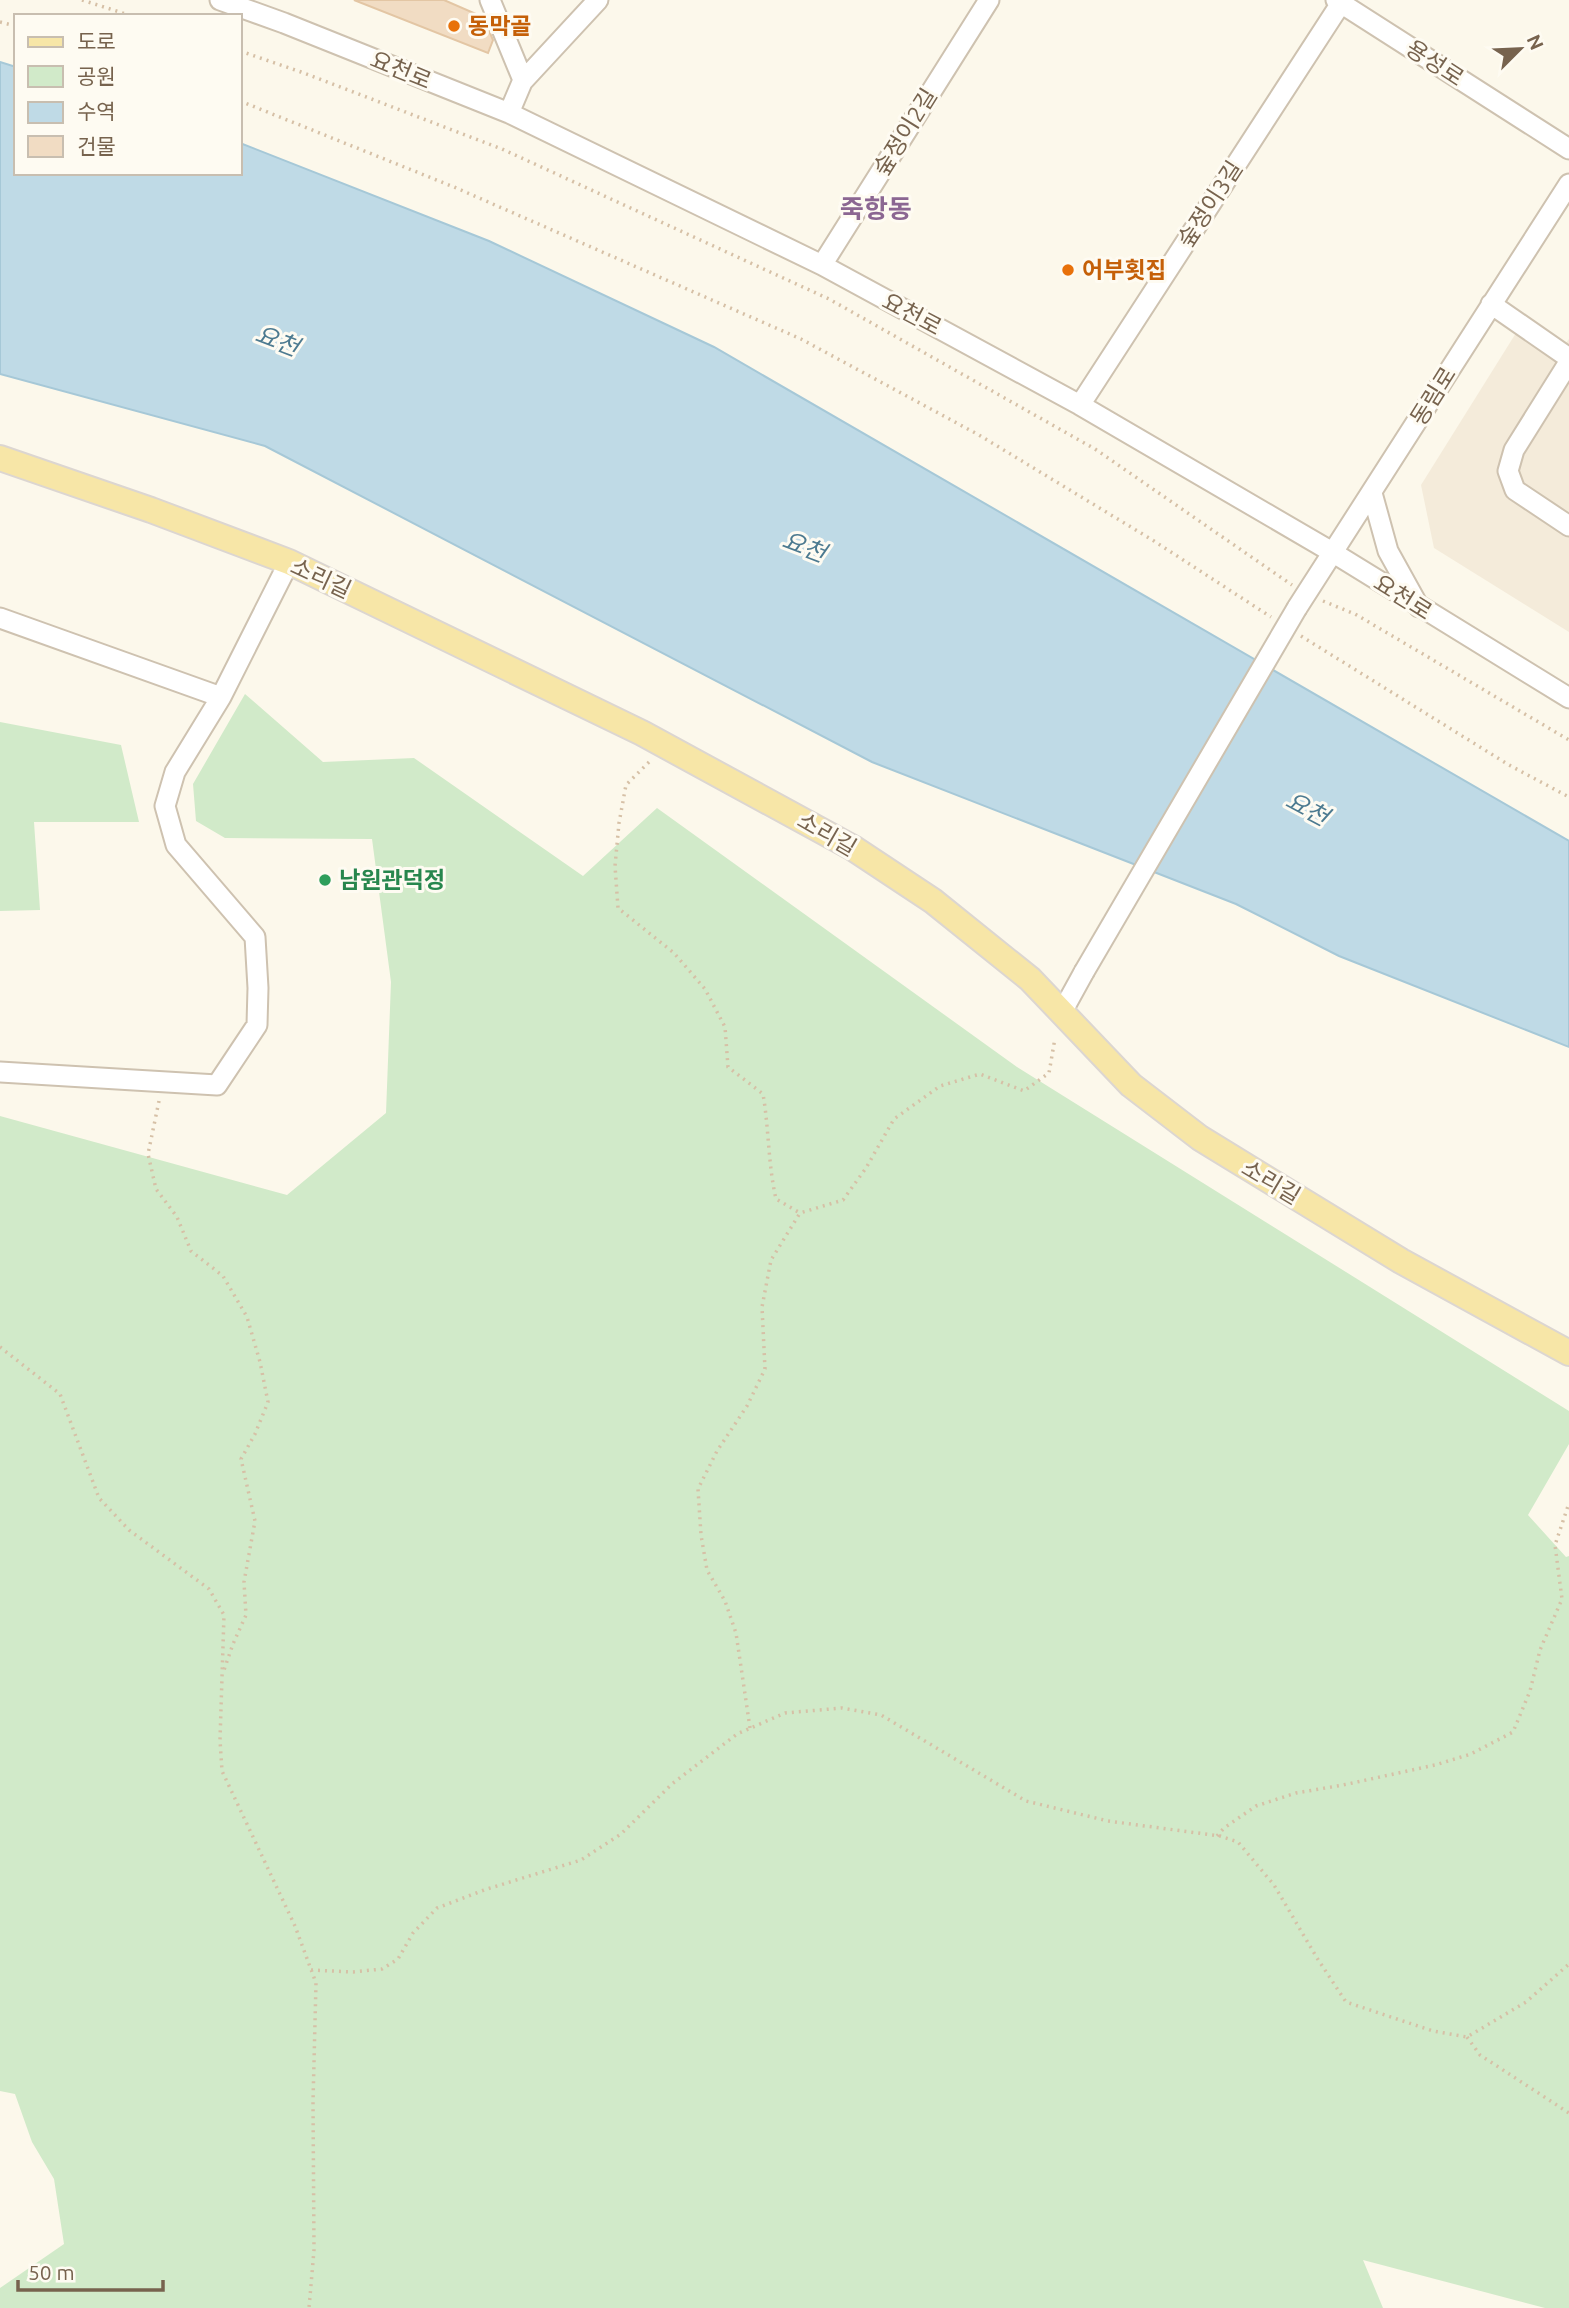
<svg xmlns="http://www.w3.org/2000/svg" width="1569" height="2308" font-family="Ubuntu,'Noto Sans KR',sans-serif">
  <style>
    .residential { fill: #f4ebda }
    .green { fill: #d1eac9 }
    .water { fill: #bfdae6; stroke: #a6c8d7; stroke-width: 2 }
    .building { fill: #f1dcc3; stroke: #e3c6a4; stroke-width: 2 }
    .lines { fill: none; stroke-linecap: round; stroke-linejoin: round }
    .minor-casing { stroke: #cec2b0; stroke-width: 23 }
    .major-casing { stroke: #dcd6d1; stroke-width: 28 }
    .path { stroke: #d6c0a6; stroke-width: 3.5; stroke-dasharray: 2 5; stroke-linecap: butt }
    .minor { stroke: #fff; stroke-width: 19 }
    .major { stroke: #f7e6a7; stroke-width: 24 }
    .minor-bridge-casing { stroke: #cec2b0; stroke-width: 23; stroke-linecap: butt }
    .minor-bridge { stroke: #fff; stroke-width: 19 }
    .food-dot { fill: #e8710a; stroke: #fefbf2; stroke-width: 2.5 }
    .leisure-dot { fill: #2e9e5b; stroke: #fefbf2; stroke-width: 2.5 }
    .labels { text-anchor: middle; stroke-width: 6; stroke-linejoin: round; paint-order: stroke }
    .food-label { font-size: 23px; font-weight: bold; fill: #c56008; stroke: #fefbf2; text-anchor: start }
    .street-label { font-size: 23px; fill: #77634e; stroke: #fefbf2 }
    .leisure-label { font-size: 23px; font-weight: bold; fill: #27864d; stroke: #fefbf2; text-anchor: start }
    .water-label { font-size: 24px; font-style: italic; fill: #4c7a90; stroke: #fefbf2 }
    .quarter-label { font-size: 26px; font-weight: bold; fill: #8b6692; stroke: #fefbf2 }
  </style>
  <rect width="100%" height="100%" fill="#fcf8eb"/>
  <path class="residential" d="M1526 317 1565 344 1569 339V632L1434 548 1421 485Z"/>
  <path class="green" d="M245 694 323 762 414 758 583 876 657 808 1017 1067 1569 1411V1444L1528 1515 1566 1557 1569 1556V2308H1545L1363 2260 1383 2308H0V2288L64 2244 54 2179 32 2142 15 2094 0 2091V1116L287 1195 386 1113 391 982 372 839 225 838 196 821 193 784Z
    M0 722 121 745 139 822H34L40 910 0 911Z"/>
  <path class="water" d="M0 62 16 67V173H240V143L489 241 714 347 1569 841V1047L1339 956 1236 904 872 762 265 446 0 374Z"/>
  <path class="building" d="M354 0H444L483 17 493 40 488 53Z"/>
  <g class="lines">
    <g class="minor-casing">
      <path id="minor" d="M220 0 284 23 509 113 822 265 1080 405 1332 552 1569 698
        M490 0 523 80 509 113
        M1336 0 1569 149
        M522 82 598 0
        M822 265 989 0
        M1491 304 1569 358
        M1569 362 1514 450 1508 471 1515 490 1569 526
        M1080 405 1343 0
        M1372 493 1388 551 1419 607
        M1297 608 1569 184
        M0 618 221 697 289 562
        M1062 1012 1084 972
        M0 1072 217 1085 257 1025 258 988 255 937 176 845 165 806 175 772 221 697"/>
    </g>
    <g class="major-casing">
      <path id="major" d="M0 458 151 510 289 562 642 733 853 848 933 901 1030 979 1131 1085 1200 1138 1401 1261 1569 1353"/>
    </g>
    <path class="path" d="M82 0 132 16
      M0 22 16 26
      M240 51 301 72 502 149 829 299 1095 449 1292 585
      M240 101 454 187 801 339 979 435 1154 541 1271 617
      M1323 601 1355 614 1569 740
      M1301 636 1509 765 1569 797
      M649 762 626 785 619 823 615 866 618 908 674 953 705 989 725 1027 728 1067 763 1094C769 1129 768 1164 776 1199L800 1213
      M159 1101 148 1154 156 1189 177 1217 191 1251 223 1276 247 1317 260 1362 268 1402 255 1434 241 1459 255 1521 244 1582 246 1615 233 1644 224 1670
      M0 1347 60 1394 99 1498 129 1530 209 1589 224 1615 220 1740 222 1771 295 1926 316 1983 313 2102 314 2250 309 2308
      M750 1728 736 1633 725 1601 707 1570 701 1535 698 1489 717 1451 747 1406 765 1369 762 1307 771 1260 800 1213 843 1200 866 1168 894 1119 940 1086 980 1074 1024 1091 1049 1073 1055 1038
      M1217 1836 1224 1828 1256 1806 1296 1793 1343 1785 1435 1765 1471 1754 1513 1732 1530 1691 1540 1650 1562 1599 1555 1545 1569 1503
      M311 1970 353 1972 382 1969 398 1959 413 1933 437 1908 484 1890 581 1860 621 1834 672 1784 737 1734 785 1713 842 1708 881 1715 1026 1801 1108 1821 1220 1836 1238 1842 1274 1885 1317 1958 1346 2002 1433 2031 1467 2037 1526 2002 1569 1964
      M1467 2037 1480 2055 1569 2113"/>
    <use href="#minor" class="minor"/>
    <use href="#major" class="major"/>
    <g class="minor-bridge-casing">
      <path id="minor-bridge" d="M1084 972 1297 608"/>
    </g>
    <use href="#minor-bridge" class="minor-bridge"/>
  </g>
  <g class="food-dot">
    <circle cx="454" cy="26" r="7"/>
    <circle cx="1068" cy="270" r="7"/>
  </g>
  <circle class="leisure-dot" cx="325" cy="880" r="7"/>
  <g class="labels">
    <g class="food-label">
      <text x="468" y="34">동막골</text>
      <text x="1082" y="278">어부횟집</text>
    </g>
    <g class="street-label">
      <text transform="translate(1435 63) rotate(33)" y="8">용성로</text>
      <text transform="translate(401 70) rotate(22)" y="8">요천로</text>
      <text transform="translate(905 132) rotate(-58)" y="8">숲정이2길</text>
      <text transform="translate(1210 204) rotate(-57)" y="8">숲정이3길</text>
      <text transform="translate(912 314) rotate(28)" y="8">요천로</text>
      <text transform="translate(1433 396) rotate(-58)" y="8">동림로</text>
      <text transform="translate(321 578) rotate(25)" y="8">소리길</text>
      <text transform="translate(1403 597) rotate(32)" y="8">요천로</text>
      <text transform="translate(827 834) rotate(30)" y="8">소리길</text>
      <text transform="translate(1271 1182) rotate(31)" y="8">소리길</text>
    </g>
    <g class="leisure-label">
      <text x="339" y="888">남원관덕정</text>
    </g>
    <g class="water-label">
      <text transform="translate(277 341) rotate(21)" y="8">요천</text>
      <text transform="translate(804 547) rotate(21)" y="8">요천</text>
      <text transform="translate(1307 809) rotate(28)" y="8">요천</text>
    </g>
    <g class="quarter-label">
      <text x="876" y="218">죽항동</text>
    </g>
  </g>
  <rect x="14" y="14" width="228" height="161" fill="#fefbf2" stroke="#c8beb0" stroke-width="2"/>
  <rect x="28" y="37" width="35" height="10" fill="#f7e6a7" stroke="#c8beb0" stroke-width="2"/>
  <text x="77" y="49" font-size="21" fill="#77634e">도로</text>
  <rect x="28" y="66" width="35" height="21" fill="#d1eac9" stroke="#c8beb0" stroke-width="2"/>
  <text x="77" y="84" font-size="21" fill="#77634e">공원</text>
  <rect x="28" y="102" width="35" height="21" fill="#bfdae6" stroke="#c8beb0" stroke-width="2"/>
  <text x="77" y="119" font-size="21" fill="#77634e">수역</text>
  <rect x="28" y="136" width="35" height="21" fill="#f1dcc3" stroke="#c8beb0" stroke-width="2"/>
  <text x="77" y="154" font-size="21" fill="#77634e">건물</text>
  <g transform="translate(1520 49) rotate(66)" stroke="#fefbf2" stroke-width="5" paint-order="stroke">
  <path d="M0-5L12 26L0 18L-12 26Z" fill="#77634e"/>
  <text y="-10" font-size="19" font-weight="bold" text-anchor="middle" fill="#77634e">N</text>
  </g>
  <path d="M18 2280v10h145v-10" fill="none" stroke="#77634e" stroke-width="3.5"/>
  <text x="28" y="2280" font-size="21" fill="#77634e" stroke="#fefbf2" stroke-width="5" paint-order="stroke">50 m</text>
</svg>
